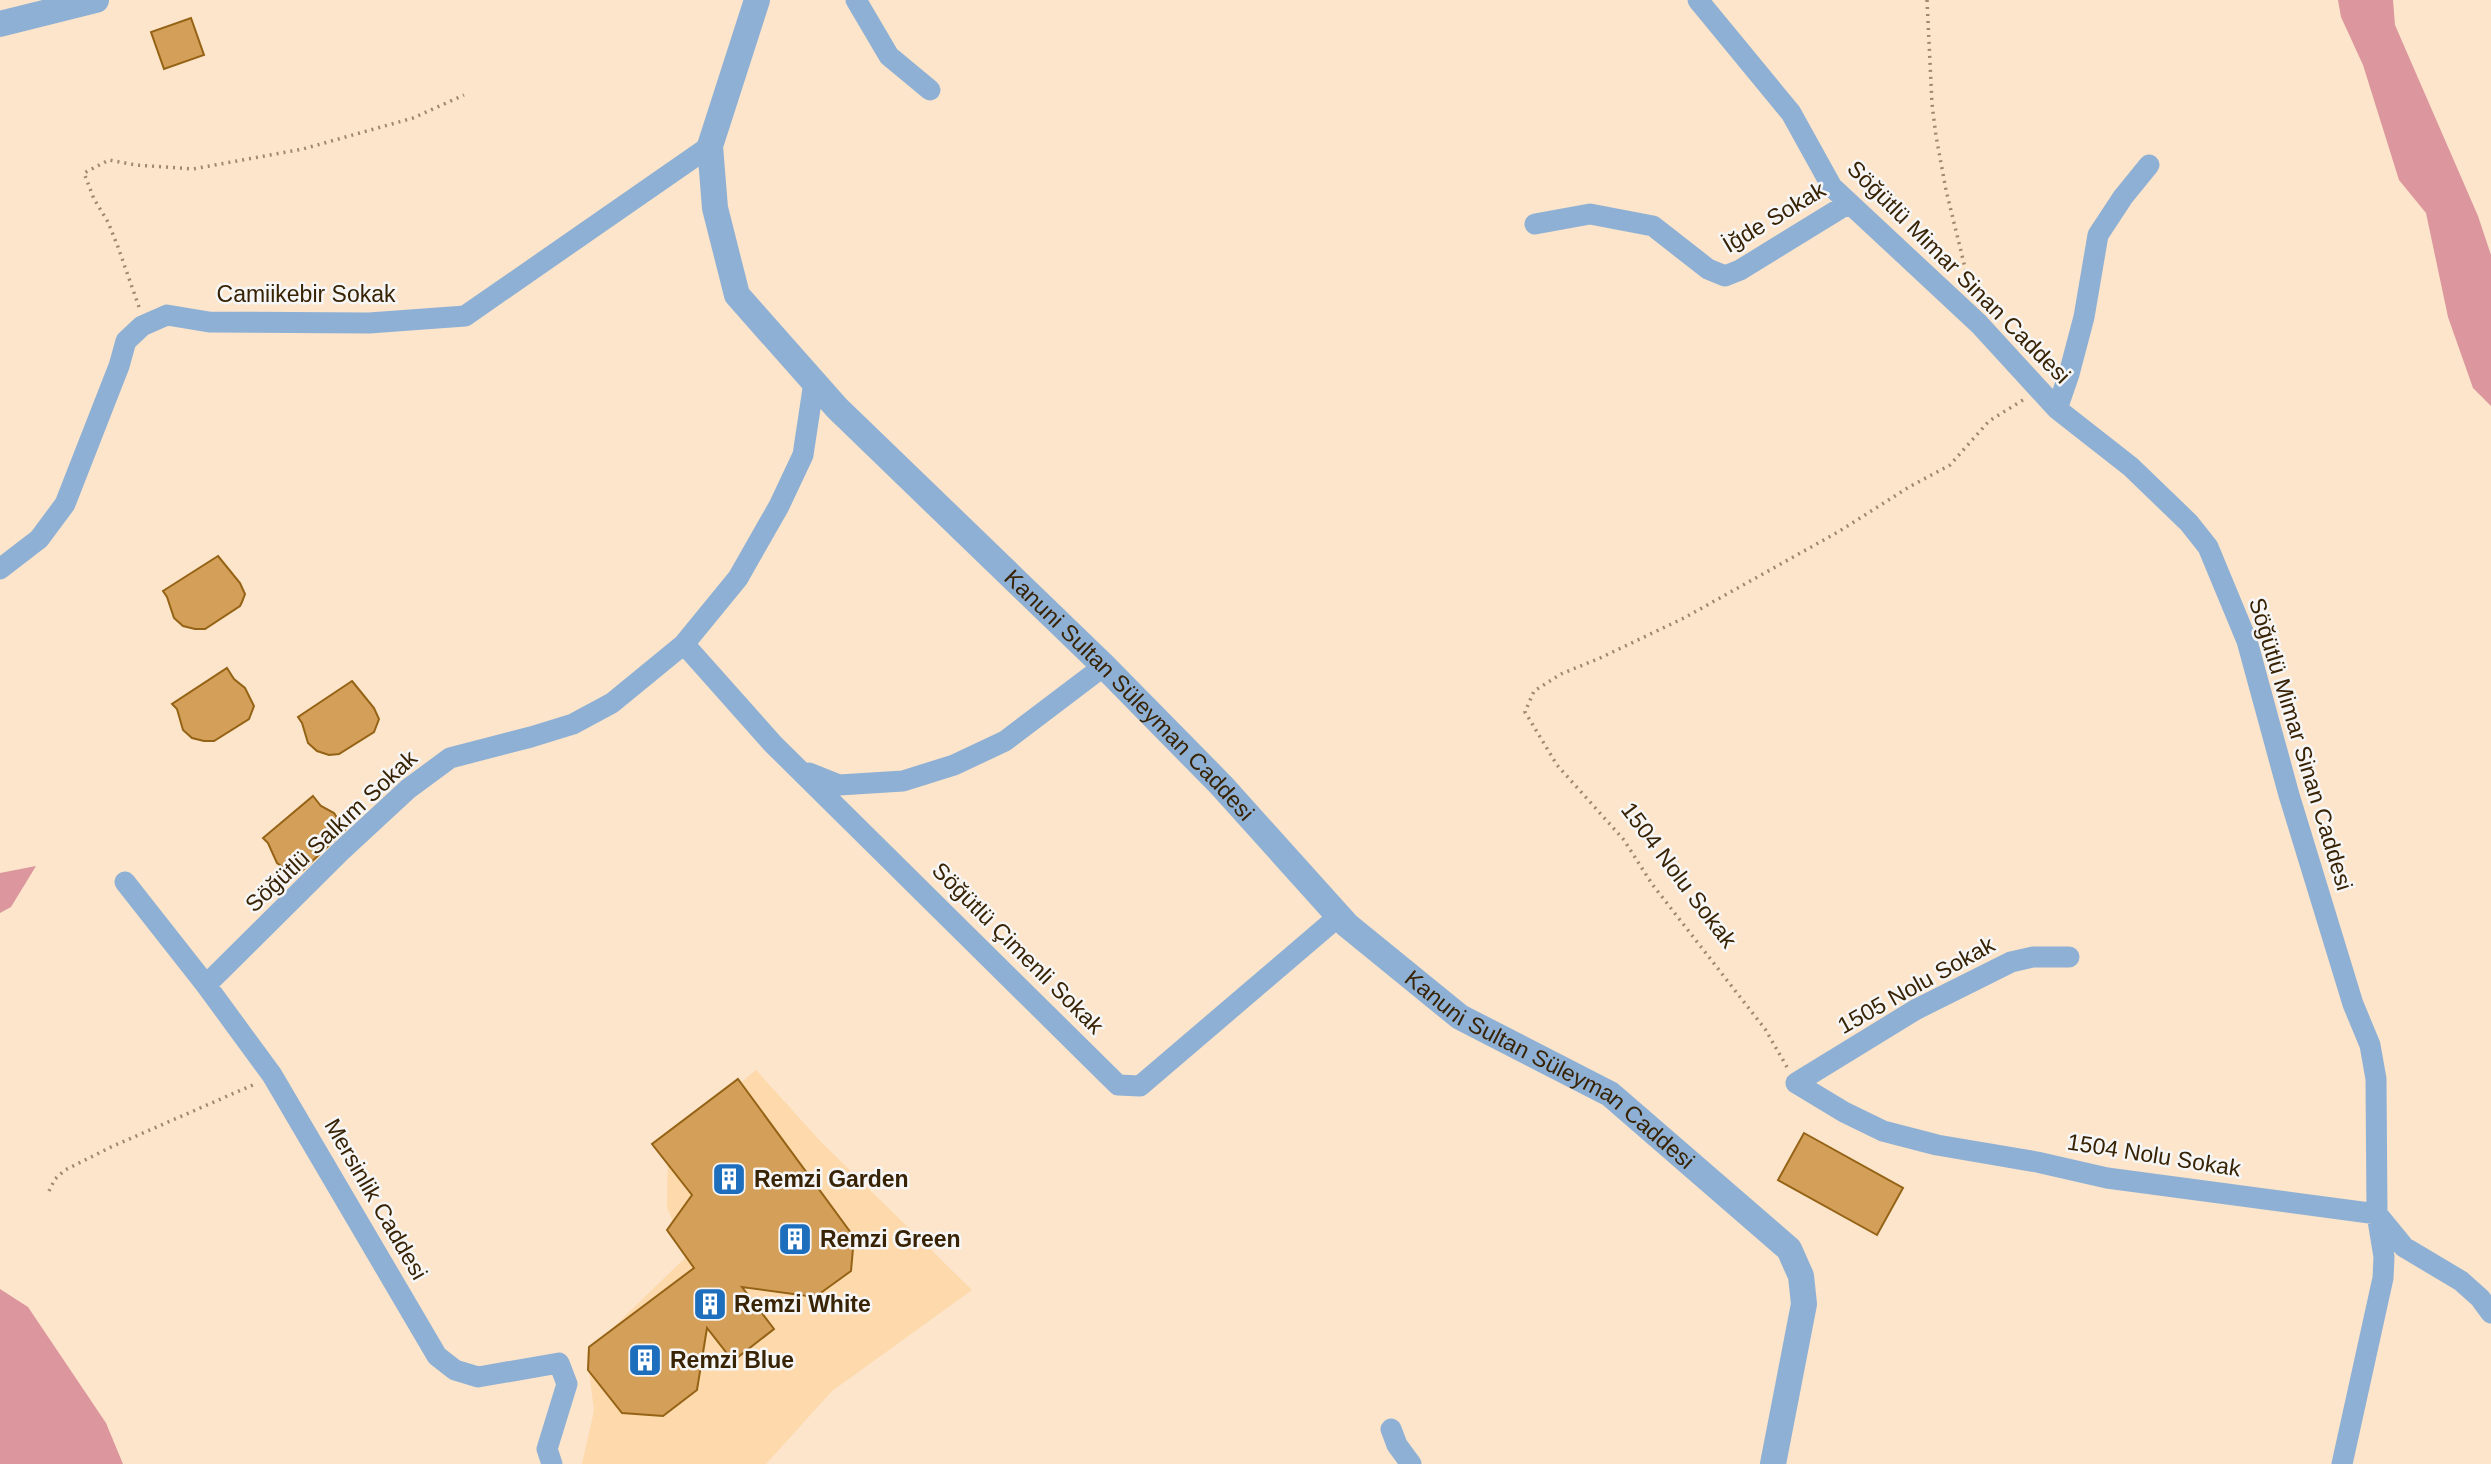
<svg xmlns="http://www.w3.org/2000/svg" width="2491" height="1464" font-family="Helvetica,sans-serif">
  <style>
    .built { fill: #fdd9ac }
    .forest { fill: #dc969e }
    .building { fill: #d49f59; stroke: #956315; stroke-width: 2 }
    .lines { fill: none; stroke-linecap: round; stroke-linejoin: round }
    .path { stroke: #9f896d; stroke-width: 3.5; stroke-dasharray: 2 5; stroke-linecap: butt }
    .minor { stroke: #8fb0d5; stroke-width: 21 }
    .tertiary { stroke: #8fb0d5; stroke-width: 26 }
    .labels { text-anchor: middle; stroke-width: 5; stroke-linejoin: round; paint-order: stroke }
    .street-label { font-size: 23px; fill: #382305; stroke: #f6f6f6 }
    .poi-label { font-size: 23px; font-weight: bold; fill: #382305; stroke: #f6f6f6; text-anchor: start }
  </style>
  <rect width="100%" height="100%" fill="#fce5ca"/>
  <path class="built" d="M756 1070 821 1142 972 1290 832 1391 766 1464H582L594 1411 587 1353 687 1256 667 1207 668 1143Z"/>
  <path class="forest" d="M2338 0H2393L2395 25 2478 216 2491 255V406L2473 388 2448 317 2426 213 2399 180 2363 65 2341 17Z
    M36 866 11 907 0 913V873Z
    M0 1289 28 1307 106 1423 123 1464H0Z"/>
  <path class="building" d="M191 18 204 55 164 69 151 32Z
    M218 556 240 583 245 594 242 602 240 606 205 629H195L183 626 174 618 167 597 163 591Z
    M227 668 234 679 245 688 254 706 249 719 214 741H204L192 738 183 730 177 709 172 704Z
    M352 681 374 708 379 719 376 727 374 732 339 754 329 755 317 751 308 743 302 723 298 717Z
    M313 796 321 806 334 813 345 830 302 871 287 870 277 863 268 843 263 838Z
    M738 1079 854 1237 851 1271 815 1297 742 1287 774 1329 733 1361 707 1328 697 1390 663 1416 622 1413 588 1370 589 1347 694 1268 667 1230 692 1195 652 1144Z
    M1804 1133 1903 1188 1877 1235 1778 1180Z"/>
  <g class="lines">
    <path class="path" d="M1927 0 1932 104 1936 136 1946 190 1970 288
      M139 307 118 247 108 222 94 199 84 173 109 160 136 165 193 169 303 149 413 118 464 95
      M1787 1067 1765 1029 1652 884 1624 840 1557 765 1525 712 1534 691 1561 674 1600 658 1684 618 1838 532 1909 487 1950 465 1989 421 2023 400
      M49 1191 55 1179 65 1170 111 1147 255 1084"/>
    <path class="minor" d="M856 0 889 56 930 90
      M1698 0 1791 113 1832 187 1979 324 2057 409 2131 467 2189 523 2208 547 2247 641 2289 795 2353 1004 2370 1045 2376 1079 2377 1214 2404 1247 2461 1281 2480 1298 2491 1313
      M1535 224 1590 214 1653 226 1708 269 1725 276 1740 270 1849 203
      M2057 409 2069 374 2084 317 2098 235 2123 197 2149 165
      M0 569 39 539 65 504 119 366 126 341 142 326 167 315 209 322 369 323 465 316 710 146
      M684 644 773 744 1118 1085 1140 1086 1339 916
      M809 773 839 785 903 781 954 765 1005 741 1104 666
      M125 882 206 985 272 1075 437 1356 455 1370 478 1377 559 1363 567 1384 547 1449 552 1464
      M2069 957H2033L2011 962 1915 1010 1796 1083 1844 1112 1883 1131 1937 1145 2037 1162 2107 1178 2377 1214 2384 1257 2383 1278 2342 1464
      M206 985 341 851 408 789 450 758 531 737 573 724 612 703 684 644 738 578 779 506 803 455 814 382
      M1391 1429 1397 1445 1411 1464"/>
    <g class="tertiary">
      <path id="s1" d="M757 0 710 146 715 208 737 295 837 408 1104 666 1221 785 1347 925 1460 1017 1610 1094 1789 1249 1801 1276 1804 1304 1773 1464"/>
      <path d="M0 24 96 0"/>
    </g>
  </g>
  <defs>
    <g id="building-square" transform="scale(1.75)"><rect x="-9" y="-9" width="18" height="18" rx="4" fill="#1d6ebc" stroke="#f6f6f6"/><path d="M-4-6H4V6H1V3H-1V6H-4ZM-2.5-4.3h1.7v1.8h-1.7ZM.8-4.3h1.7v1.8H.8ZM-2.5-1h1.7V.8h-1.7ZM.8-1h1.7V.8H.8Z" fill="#fff"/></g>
  </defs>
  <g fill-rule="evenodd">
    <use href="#building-square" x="729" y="1179"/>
    <use href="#building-square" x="795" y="1239"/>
    <use href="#building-square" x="710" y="1304"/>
    <use href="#building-square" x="645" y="1360"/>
  </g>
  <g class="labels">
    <g class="street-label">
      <text transform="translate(1774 217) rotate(-31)" y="8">İğde Sokak</text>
      <text transform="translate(1959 272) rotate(45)" y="8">Söğütlü Mimar Sinan Caddesi</text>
      <text x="306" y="302">Camiikebir Sokak</text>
      <text dy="8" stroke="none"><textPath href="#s1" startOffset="866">Kanuni Sultan Süleyman Caddesi</textPath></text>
      <text transform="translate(2301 744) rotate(73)" y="8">Söğütlü Mimar Sinan Caddesi</text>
      <text transform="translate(331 831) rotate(-43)" y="8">Söğütlü Salkım Sokak</text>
      <text transform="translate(1679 875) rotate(53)" y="8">1504 Nolu Sokak</text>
      <text transform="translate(1018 948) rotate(45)" y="8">Söğütlü Çimenli Sokak</text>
      <text transform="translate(1916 985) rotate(-29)" y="8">1505 Nolu Sokak</text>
      <text dy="8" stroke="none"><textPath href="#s1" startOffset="1433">Kanuni Sultan Süleyman Caddesi</textPath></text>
      <text transform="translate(2154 1155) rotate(9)" y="8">1504 Nolu Sokak</text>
      <text transform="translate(376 1199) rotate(60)" y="8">Mersinlik Caddesi</text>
    </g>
    <g class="poi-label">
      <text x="754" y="1187">Remzi Garden</text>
      <text x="820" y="1247">Remzi Green</text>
      <text x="734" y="1312">Remzi White</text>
      <text x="670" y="1368">Remzi Blue</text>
    </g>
  </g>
</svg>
